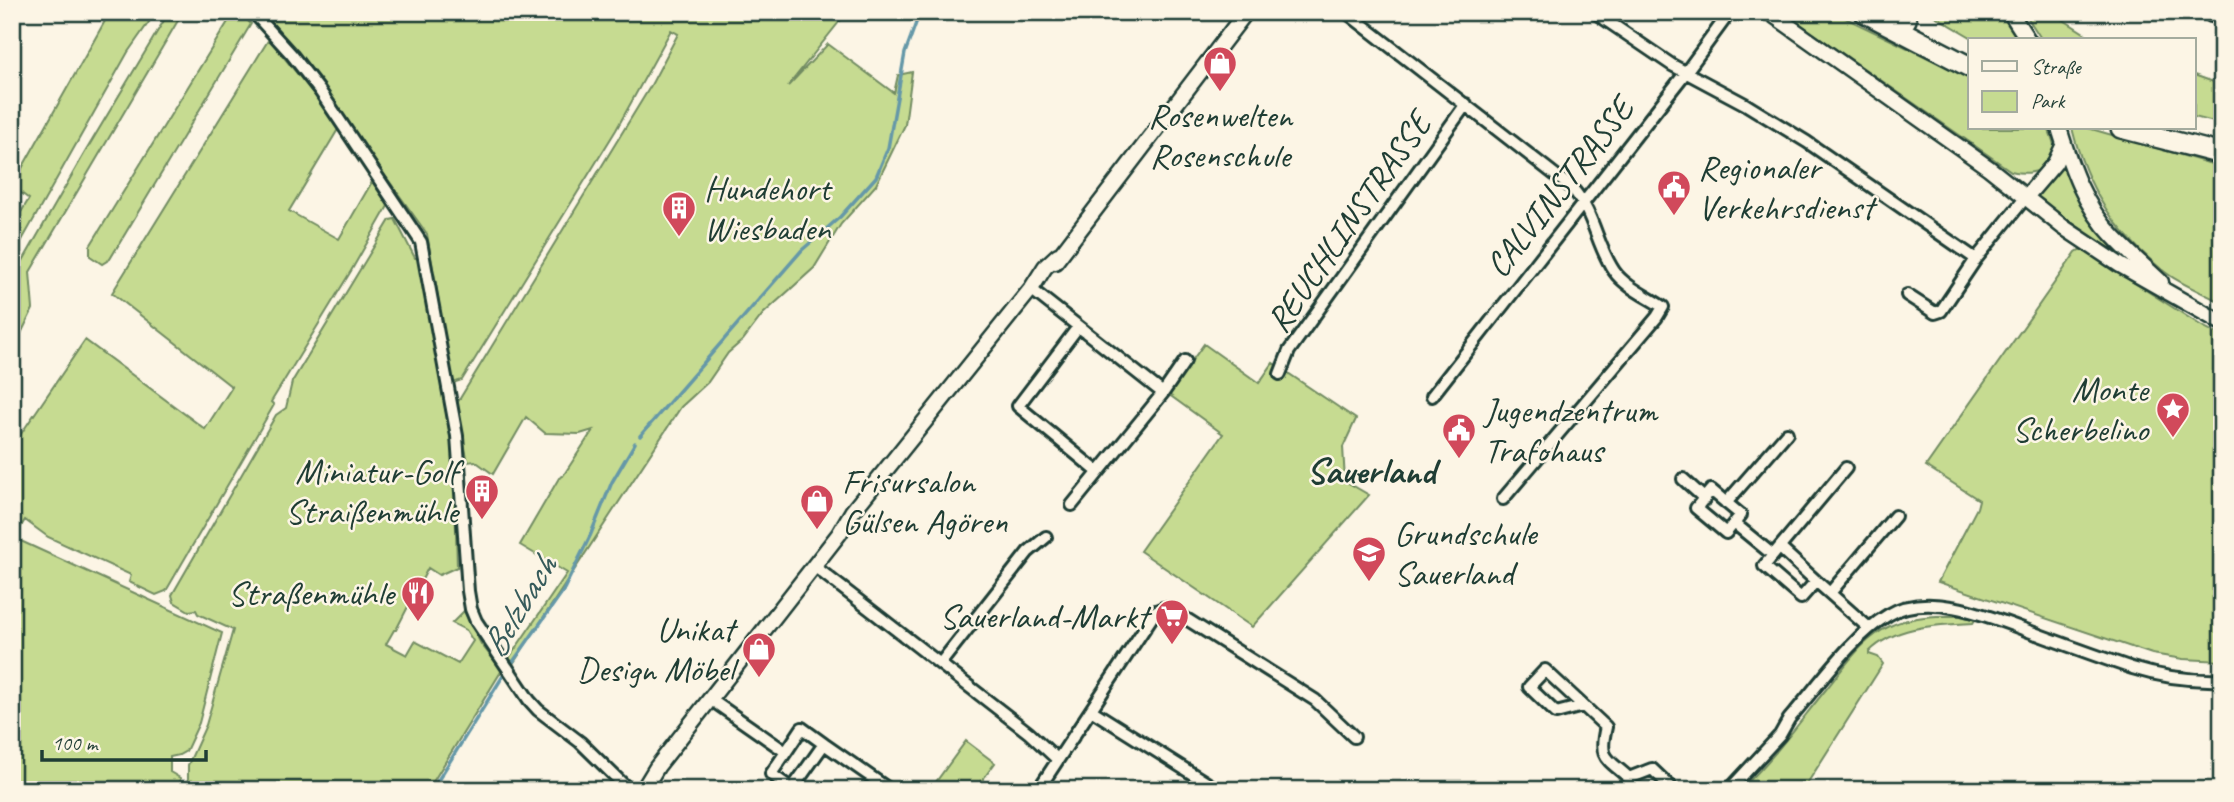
<svg xmlns="http://www.w3.org/2000/svg" width="2234" height="802" font-family="Caveat,sans-serif">
  <style>
    .green { fill: #c6db91; stroke: #728c62; stroke-width: 2 }
    .lines { fill: none; stroke-linecap: round; stroke-linejoin: round }
    .stream { stroke: #6598a8; stroke-width: 3.5 }
    .street-casing { stroke: #1f3d34; stroke-width: 16 }
    .secondary-casing { stroke: #1f3d34; stroke-width: 19 }
    .highway-casing { stroke: #1f3d34; stroke-width: 24 }
    .street { stroke: #fcf5e5; stroke-width: 10 }
    .secondary { stroke: #fcf5e5; stroke-width: 14 }
    .highway { stroke: #fcf5e5; stroke-width: 19 }
    .labels { text-anchor: middle; stroke-width: 5; stroke-linejoin: round; paint-order: stroke }
    .poi-label { font-size: 35px; fill: #1f3d34; stroke: #fcf5e5; text-anchor: start }
    .street-label { font-size: 35px; fill: #1f3d34; stroke: #fcf5e5 }
    .neighbourhood-label { font-size: 37px; font-weight: bold; fill: #1f3d34; stroke: #fcf5e5 }
    .water-label { font-size: 37px; font-style: italic; fill: #365b5b; stroke: #fcf5e5 }
  </style>
  <rect width="100%" height="100%" fill="#fcf5e5"/>
  <filter id="ink" filterUnits="userSpaceOnUse"><feTurbulence type="fractalNoise" baseFrequency=".0143" numOctaves="2"/><feDisplacementMap in="SourceGraphic" scale="14" xChannelSelector="R" yChannelSelector="G"/><feConvolveMatrix kernelMatrix="1 2 1 2 8 2 1 2 1" color-interpolation-filters="sRGB"/></filter>
  <g filter="url(#ink)">
    <path class="green" d="M110 12H156L128 52 12 258V227L29 199 12 186Z
      M169 12H183L30 272 33 309 12 352V280L84 154Z
      M234 12H239L251 24 110 259 102 264 90 256V246Z
      M264 12H847L788 86 828 44 894 93 898 75 912 72 905 125 876 185 841 224 814 268 763 314 743 340 728 353 708 382 681 407 513 664 509 658 567 573 520 545 559 478 563 476 593 430 580 434 545 433 526 417 493 474 475 461 468 462 456 405 650 87 678 34 671 30 616 130 462 380 453 383 427 234 305 64Z
      M1783 12H1833L1970 78V128H2048C2050 133 2053 140 2054 145 2055 171 2030 176 2011 171Z
      M1928 12H2003L2018 40H1976Z
      M2024 12H2051L2095 40H2042Z
      M269 39 340 126 289 211 339 239 373 180 388 206 351 271 271 402 274 405 166 591 156 595 129 582 131 575 48 537 25 520 18 531 12 529V447L85 340 205 429 232 387 112 293Z
      M2194 75 2222 85V124L2194 117Z
      M2072 128H2088L2222 167V303C2202 292 2177 283 2160 268 2112 228 2087 188 2072 128Z
      M2064 163C2077 201 2097 230 2123 259L2036 197Z
      M395 219 415 258H419L454 458 457 567 439 575 428 568 396 630H394L386 644 407 655 415 641 458 664 473 641 466 630 452 623 464 611 481 644 502 670 428 790H188V765L206 725 233 630 198 614 196 610 189 611 174 602 172 595 276 415 286 408 292 382 390 220Z
      M2081 249 2202 326 2222 336V661L2183 659 2152 654 1938 582 1977 508 1979 500 1926 466 2076 252Z
      M1204 344 1259 383 1273 363 1356 419 1343 447 1345 481 1369 495 1252 627 1140 551 1223 434 1168 394Z
      M12 537 222 633 199 723 186 751 179 755 170 757V772L180 778 181 790H12Z
      M1937 616H1961L1975 620 1973 623C1937 625 1896 625 1869 652V654L1878 657 1883 664 1803 790H1740C1773 760 1800 721 1828 687 1846 665 1863 638 1890 626 1904 619 1921 617 1937 616Z
      M966 741 995 763 975 790H930Z"/>
    <g class="lines">
      <path class="stream" d="M640 436 802 250 840 217 876 177 888 148 905 53 920 12
        M432 790 503 676 563 591 590 536 612 482 635 443"/>
      <g class="street-casing">
        <path id="street" d="M253 12 292 55 320 91 421 242 457 436 468 591 471 609 476 621 529 700 538 710 580 742 629 790
          M1346 12 1572 188C1595 214 1596 245 1614 271 1624 286 1648 297 1663 307L1657 317 1503 499
          M1594 12 1672 65 1745 104 1807 142 1976 259
          M2206 12 2211 16 2222 17
          M1031 289 1163 393
          M1907 295 1935 313 1941 311 1976 259 2026 197
          M1078 327 1018 406 1098 472
          M1280 374 1289 351 1466 104
          M1432 396 1686 72 1730 12
          M1846 468 1764 566 1801 598 1816 581 1869 628
          M1683 479 1705 499
          M1726 503 1787 433
          M1072 505 1163 393 1185 361
          M1734 523 1726 533 1696 508 1711 490 1741 515 1734 523 1773 555
          M1780 548 1816 581
          M814 566 1029 733 1057 759
          M1830 593 1895 516
          M940 664 1028 552 1046 537
          M710 699 786 752 802 728 824 744 792 789 771 774 786 752
          M1583 706 1556 713 1529 687 1545 670 1606 727C1598 759 1607 758 1629 778L1652 769 1674 790
          M1091 710 1218 790
          M824 744 890 790
          M1038 790 1156 611 1163 608 1188 620 1315 700 1354 737
          M1729 790 1780 735 1789 719C1818 686 1852 636 1888 615 1931 588 2000 621 2042 636 2072 647 2102 658 2132 668 2161 677 2192 681 2222 680"/>
      </g>
      <g class="secondary-casing">
        <path id="secondary" d="M1769 12 1989 168 2063 227 2120 265 2222 323
          M2010 12 2028 40
          M2059 128C2071 167 2084 206 2113 236 2128 252 2145 267 2161 282
          M2026 197 2055 163 2064 144
          M1055 262 1246 12
          M643 790 657 767 839 534 852 512 1031 289 1045 267 1058 255"/>
      </g>
      <g class="highway-casing">
        <path id="highway" d="M1864 12 1970 67
          M1897 12 1906 20
          M2121 128 2222 154"/>
      </g>
      <use href="#street" class="street"/>
      <use href="#secondary" class="secondary"/>
      <use href="#highway" class="highway"/>
    </g>
  </g>
  <defs>
    <g id="shop-pin" transform="scale(1.75)"><path d="M0 17L-7.5 6A9.5 9.5 0 1 1 7.5 6Z" fill="#d1495b" stroke="#fcf5e5"/><path d="M-5-2.5h2.3a2.7 3.5 0 0 1 5.4 0H5L5.5 6h-11ZM-1.5-2.5h3a1.5 2.3 0 0 0-3 0Z" fill="#fff"/></g>
    <g id="civic-pin" transform="scale(1.75)"><path d="M0 17L-7.5 6A9.5 9.5 0 1 1 7.5 6Z" fill="#d1495b" stroke="#fcf5e5"/><path d="M-.6-6.5H3V-4.5H.6V-3L4-1V1h2V6H-6V1h2V-1L-.6-3ZM-1.2 2.5V6h2.4V2.5Z" fill="#fff"/></g>
    <g id="building-pin" transform="scale(1.75)"><path d="M0 17L-7.5 6A9.5 9.5 0 1 1 7.5 6Z" fill="#d1495b" stroke="#fcf5e5"/><path d="M-4-6H4V6H1V3H-1V6H-4ZM-2.5-4.3h1.7v1.8h-1.7ZM.8-4.3h1.7v1.8H.8ZM-2.5-1h1.7V.8h-1.7ZM.8-1h1.7V.8H.8Z" fill="#fff"/></g>
    <g id="sight-pin" transform="scale(1.75)"><path d="M0 17L-7.5 6A9.5 9.5 0 1 1 7.5 6Z" fill="#d1495b" stroke="#fcf5e5"/><path d="M0-6L1.8-2.2L6-1.7L2.9 1.2L3.7 5.4L0 3.3L-3.7 5.4L-2.9 1.2L-6-1.7L-1.8-2.2Z" fill="#fff"/></g>
    <g id="school-pin" transform="scale(1.75)"><path d="M0 17L-7.5 6A9.5 9.5 0 1 1 7.5 6Z" fill="#d1495b" stroke="#fcf5e5"/><path d="M0-5L7-2L0 1L-7-2ZM-4 1L0 2.5L4 1V4Q0 6-4 4Z" fill="#fff"/></g>
    <g id="restaurant-pin" transform="scale(1.75)"><path d="M0 17L-7.5 6A9.5 9.5 0 1 1 7.5 6Z" fill="#d1495b" stroke="#fcf5e5"/><path d="M-5-6h1v4h1v-4h1v4h1v-4h1v5L-1.5 .5V6h-2V.5L-5-1ZM5-6V6H3V1.5H1.5Q1.5-4 5-6Z" fill="#fff"/></g>
    <g id="supermarket-pin" transform="scale(1.75)"><path d="M0 17L-7.5 6A9.5 9.5 0 1 1 7.5 6Z" fill="#d1495b" stroke="#fcf5e5"/><path d="M-6-5.5h2.5l.6 2H6L4.5 2H-2.5L-4.4-4H-6ZM-1.5 3.2a1.3 1.3 0 1 0 .1 0ZM3 3.2a1.3 1.3 0 1 0 .1 0Z" fill="#fff"/></g>
  </defs>
  <g fill-rule="evenodd">
    <use href="#shop-pin" x="1220" y="63"/>
    <use href="#civic-pin" x="1674" y="187"/>
    <use href="#building-pin" x="679" y="208"/>
    <use href="#sight-pin" x="2173" y="409"/>
    <use href="#civic-pin" x="1459" y="430"/>
    <use href="#building-pin" x="482" y="491"/>
    <use href="#shop-pin" x="817" y="501"/>
    <use href="#school-pin" x="1369" y="553"/>
    <use href="#restaurant-pin" x="418" y="593"/>
    <use href="#supermarket-pin" x="1172" y="616"/>
    <use href="#shop-pin" x="759" y="649"/>
  </g>
  <g class="labels">
    <g class="poi-label">
      <text x="1220" y="127" text-anchor="middle">Rosenwelten<tspan x="1220" dy="40">Rosenschule</tspan></text>
      <text x="1698" y="179">Regionaler<tspan x="1698" dy="40">Verkehrsdienst</tspan></text>
      <text x="704" y="200">Hundehort<tspan x="704" dy="40">Wiesbaden</tspan></text>
      <text x="2148" y="401" text-anchor="end">Monte<tspan x="2148" dy="40">Scherbelino</tspan></text>
      <text x="1484" y="422">Jugendzentrum<tspan x="1484" dy="40">Trafohaus</tspan></text>
      <text x="458" y="483" text-anchor="end">Miniatur-Golf<tspan x="458" dy="40">Straißenmühle</tspan></text>
      <text x="842" y="493">Frisursalon<tspan x="842" dy="40">Gülsen Agören</tspan></text>
      <text x="1394" y="545">Grundschule<tspan x="1394" dy="40">Sauerland</tspan></text>
      <text x="394" y="605" text-anchor="end">Straßenmühle</text>
      <text x="1148" y="628" text-anchor="end">Sauerland-Markt</text>
      <text x="734" y="641" text-anchor="end">Unikat<tspan x="734" dy="40">Design Möbel</tspan></text>
    </g>
    <g class="street-label">
      <text transform="translate(1559 187) rotate(-52)" y="12">CALVINSTRASSE</text>
      <text transform="translate(1348 222) rotate(-55)" y="12">REUCHLINSTRASSE</text>
    </g>
    <g class="neighbourhood-label">
      <text x="1371" y="483">Sauerland</text>
    </g>
    <g class="water-label">
      <text transform="translate(518 606) rotate(-59)" y="13">Belzbach</text>
    </g>
  </g>
  <rect width="2234" height="802" fill="none" stroke="#fcf5e5" stroke-width="42"/>
  <rect x="21" y="21" width="2192" height="760" fill="none" stroke="#1f3d34" stroke-width="2.5" filter="url(#ink)"/>
  <rect x="1968" y="38" width="228" height="91" fill="#fcf5e5" stroke="#a4ab9e" stroke-width="2"/>
  <rect x="1982" y="61" width="35" height="10" fill="#fcf5e5" stroke="#a4ab9e" stroke-width="2"/>
  <text x="2031" y="74" font-size="21" fill="#1f3d34">Straße</text>
  <rect x="1982" y="91" width="35" height="21" fill="#c6db91" stroke="#a4ab9e" stroke-width="2"/>
  <text x="2031" y="108" font-size="21" fill="#1f3d34">Park</text>
  <path d="M42 750v10h164v-10" fill="none" stroke="#1f3d34" stroke-width="3.5"/>
  <text x="52" y="750" font-size="21" fill="#1f3d34" stroke="#fcf5e5" stroke-width="5" paint-order="stroke">100 m</text>
</svg>
